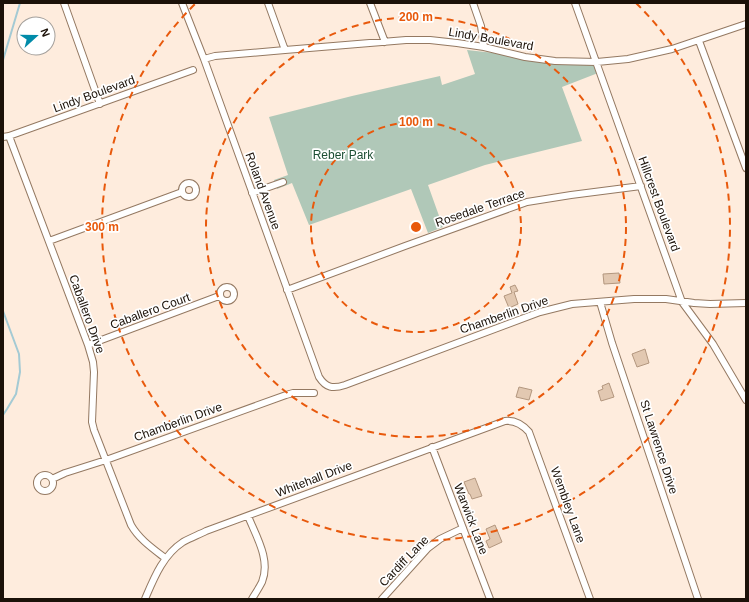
<svg xmlns="http://www.w3.org/2000/svg" width="749" height="602" font-family="Arial,sans-serif">
  <style>
    .green { fill: #b0c8b8 }
    .lines { fill: none; stroke-linecap: round; stroke-linejoin: round }
    .stream { stroke: #a4cad4; stroke-width: 2 }
    .building { fill: #e2c8b1; stroke: #b3977f }
    .street-casing { stroke: #947962; stroke-width: 8 }
    .street { stroke: #fff; stroke-width: 6 }
    .ring { fill: none; stroke: #e8590c; stroke-width: 2; stroke-dasharray: 7 5 }
    .labels { text-anchor: middle; stroke-width: 3.5; stroke-linejoin: round; paint-order: stroke }
    .street-label { font-size: 12px; fill: #1b1108; stroke: #fff }
    .park-label { font-size: 12px; fill: #1c4e33; stroke: #fff }
    .centre { fill: #e8590c; stroke: #fff; stroke-width: 2 }
    .ring-label { font-size: 12px; text-anchor: middle; font-weight: bold; fill: #e8590c; stroke: #fff; stroke-width: 3.5; stroke-linejoin: round; paint-order: stroke }
  </style>
  <rect width="100%" height="100%" fill="#feecdd"/>
  <path class="green" d="M467 50 597 64 598 73 562 87 582 141 485 165 428 185 443 227 428 233 411 189 309 225 292 183 277 189 274 180 288 175 269 117 352 96 440 76 442 85 475 74Z"/>
  <g class="lines">
    <path class="stream" d="M3 60 20 3
      M3 311 19 354 20 372 16 394 7 409 3 415"/>
  </g>
  <path class="building" d="M619 273 620 283 604 284 603 274Z
    M515 285 518 291 514 292 518 304 509 308 504 296 512 293 510 287Z
    M645 349 649 363 637 367 632 354Z
    M609 383 614 397 601 401 598 391 603 389 602 386Z
    M519 387 532 390 529 400 516 397Z
    M475 478 482 496 472 499 470 494H469L464 482Z
    M495 525 502 542 489 548 486 541 490 539 486 529Z"/>
  <g class="lines">
    <g class="street-casing">
      <path id="street" d="M64 3 100 104
        M182 3 204 59 319 377C326 388 333 389 345 385L540 312 572 304 634 299H666L694 303 710 304 746 303
        M268 3 285 50
        M370 3 385 42
        M473 3 481 26 484 47
        M575 3 682 302 713 344 746 400
        M699 41 746 168
        M204 59 215 56 285 50 406 40H430L457 43 484 47 525 57 555 61 597 62 628 59 672 49 746 24
        M9 136 88 345 93 362 94 372 92 422 94 430 131 525C139 539 152 548 165 558
        M3 137 9 136 193 70
        M182 190a7 7 0 1 1 14 0a7 7 0 1 1-14 0Z
        M252 193 283 182
        M49 241 182 192
        M220 294a7 7 0 1 1 14 0a7 7 0 1 1-14 0Z
        M287 290 405 246 527 202 571 195 641 186
        M600 302 612 343 698 599
        M88 345 219 296
        M432 447 490 599
        M37 483a8 8 0 1 1 16 0a8 8 0 1 1-16 0Z
        M52 479 65 473 106 460 286 395 293 393H314
        M248 516C256 536 271 560 262 582 259 588 255 594 252 599
        M145 599C154 578 163 555 183 542 190 538 198 535 206 531L505 421C515 420 522 424 529 432L590 599
        M382 599 428 548 440 539 463 528"/>
    </g>
    <use href="#street" class="street"/>
  </g>
  <g class="ring">
    <circle cx="416" cy="227" r="105"/>
    <circle cx="416" cy="227" r="210"/>
    <path d="M636 3A314 314 0 1 1 196 3"/>
  </g>
  <g class="labels">
    <g class="street-label">
      <text transform="translate(491 39) rotate(10)" y="4">Lindy Boulevard</text>
      <text transform="translate(94 94) rotate(-20)" y="4">Lindy Boulevard</text>
      <text transform="translate(263 191) rotate(70)" y="4">Roland Avenue</text>
      <text transform="translate(659 204) rotate(70)" y="4">Hillcrest Boulevard</text>
      <text transform="translate(480 208) rotate(-19)" y="4">Rosedale Terrace</text>
      <text transform="translate(150 311) rotate(-20)" y="4">Caballero Court</text>
      <text transform="translate(87 314) rotate(70)" y="4">Caballero Drive</text>
      <text transform="translate(504 315) rotate(-19)" y="4">Chamberlin Drive</text>
      <text transform="translate(178 422) rotate(-20)" y="4">Chamberlin Drive</text>
      <text transform="translate(659 447) rotate(72)" y="4">St Lawrence Drive</text>
      <text transform="translate(314 479) rotate(-21)" y="4">Whitehall Drive</text>
      <text transform="translate(568 505) rotate(70)" y="4">Wembley Lane</text>
      <text transform="translate(471 519) rotate(69)" y="4">Warwick Lane</text>
      <text transform="translate(404 561) rotate(-46)" y="4">Cardiff Lane</text>
    </g>
    <g class="park-label">
      <text x="343" y="159">Reber Park</text>
    </g>
  </g>
  <circle cx="416" cy="227" r="6" class="centre"/>
  <g class="ring-label">
    <text x="416" y="21">200 m</text>
    <text x="416" y="126">100 m</text>
    <text x="102" y="231">300 m</text>
  </g>
  <rect width="749" height="602" fill="none" stroke="#1b1108" stroke-width="8"/>
  <g transform="translate(36 36) rotate(69)"><circle r="19" fill="#ffffff" stroke="#a4a09c"/>
  <path d="M0-3L7 15L0 10L-7 15Z" fill="#008ba9"/>
  <text y="-6" font-size="11" font-weight="bold" text-anchor="middle" fill="#1b1108">N</text>
  </g>
</svg>
